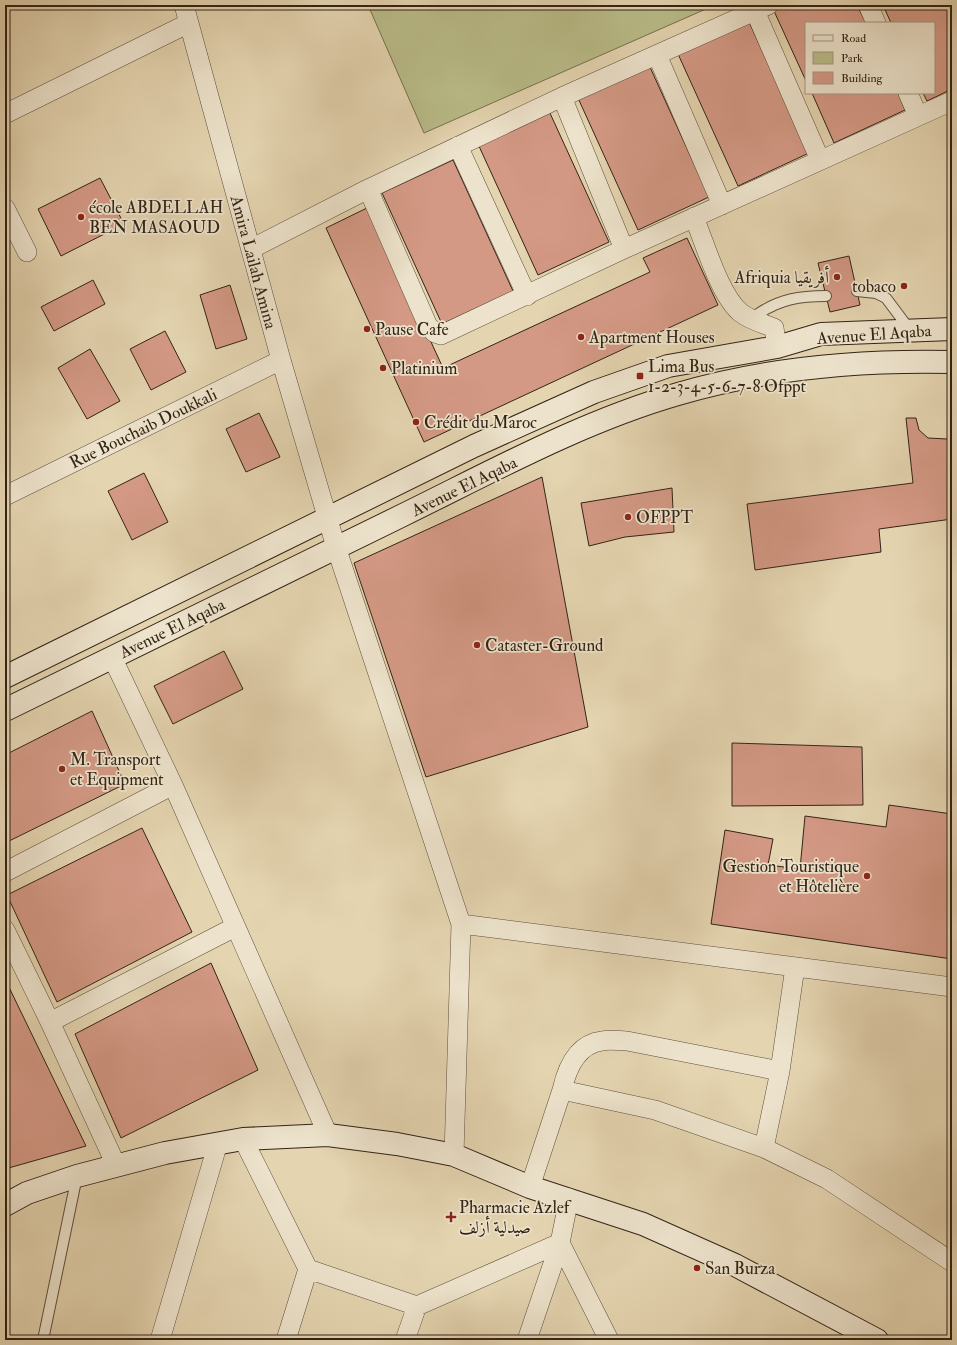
<svg xmlns="http://www.w3.org/2000/svg" width="957" height="1345" font-family="'IM FELL Double Pica',Amiri,serif">
  <style>
    .green { fill: #b9bc88; stroke: #76704f }
    .building { fill: #d49985; stroke: #322416 }
    .lines { fill: none; stroke-linecap: round; stroke-linejoin: round }
    .lane-casing { stroke: #5e503c; stroke-width: 12 }
    .street-casing { stroke: #5e503c; stroke-width: 20 }
    .secondary-casing { stroke: #322416; stroke-width: 24 }
    .lane { stroke: #ede3cc; stroke-width: 10 }
    .street { stroke: #ede3cc; stroke-width: 19 }
    .secondary { stroke: #ede3cc; stroke-width: 22 }
    .poi-dot { fill: #8f2418; stroke: #ede3cc; stroke-width: 1.5 }
    .labels { text-anchor: middle; stroke-width: 3.5; stroke-linejoin: round; paint-order: stroke }
    .poi-label { font-size: 17px; fill: #322416; stroke: #ede3cc; text-anchor: start }
    .street-label { font-size: 17px; fill: #322416; stroke: #ede3cc }
  </style>
  <rect width="100%" height="100%" fill="#e4d4b0"/>
  <filter id="stains"><feTurbulence type="fractalNoise" baseFrequency=".005" numOctaves="4"/><feColorMatrix values="0 0 0 0 .2 0 0 0 0 .09 0 0 0 0 .02 0 0 0 .5 -.17"/></filter>
  <radialGradient id="worn" r=".72"><stop offset=".6" stop-color="#630" stop-opacity="0"/><stop offset="1" stop-color="#630" stop-opacity=".3"/></radialGradient>
  <path class="green" d="M368 5H715L424 133Z"/>
  <path class="building" d="M788 5H857L866 23H806V81L774 11Z
    M883 5H952V89L927 101 923 93H934V23H891Z
    M749 22 809 153 738 186 678 54Z
    M649 65 709 197 638 230 578 98Z
    M812 93H898L905 110 834 143Z
    M549 111 609 242 538 275 478 144Z
    M453 160 513 291 442 324 382 193Z
    M100 178 124 224 61 256 38 209Z
    M369 207 443 368 650 272 643 258 687 238 718 305 424 442 326 228Z
    M849 256 860 305 830 312 818 263Z
    M93 280 105 304 54 331 41 307Z
    M230 285 247 339 216 349 200 295Z
    M165 331 186 372 151 390 130 349Z
    M90 349 120 401 87 419 58 368Z
    M259 413 280 457 246 472 226 429Z
    M906 418H916L919 430 928 438 947 439 952 436V519L879 529 881 552 755 570 747 504 913 483Z
    M144 473 168 522 132 540 108 491Z
    M542 477 588 727 426 777 354 563Z
    M672 488 674 532 625 537 589 546 581 503Z
    M224 651 243 689 173 724 154 686Z
    M92 711 125 784 5 843V755Z
    M732 743 862 747 863 805 732 806Z
    M889 805 952 814V959L711 924 725 830 773 839 768 865 800 869 805 816 886 827Z
    M142 828 192 932 57 1002 7 895Z
    M211 963 258 1070 121 1138 75 1034Z
    M5 979 86 1146 5 1169Z"/>
  <g class="lines">
    <g class="lane-casing">
      <path id="lane" d="M857 291 876 293 886 298 910 330
        M766 321 758 314C780 299 800 296 826 296
        M43 1340 77 1176"/>
    </g>
    <g class="street-casing">
      <path id="street" d="M184 5 281 360 336 547 461 924 454 1155
        M868 5 876 23
        M755 11 820 160
        M657 55 722 205
        M908 93 918 116
        M562 97 624 249
        M5 114 189 23
        M458 146 527 296
        M368 189 428 326 435 333 441 335 624 249 952 101
        M5 208 27 252
        M694 217C705 244 720 296 741 313 750 320 764 324 774 328L777 347
        M251 249 368 189 562 97 768 5
        M5 496 281 360
        M112 657 173 785 328 1135
        M5 872 173 785
        M461 924 952 987
        M5 930 50 1022 116 1165
        M50 1022 235 927
        M780 1071 627 1041C619 1041 610 1039 602 1041 577 1044 567 1068 562 1090L655 1110 764 1148 827 1179 952 1262
        M243 1139 308 1269 417 1306 560 1243 609 1340
        M764 1148 780 1071 795 967
        M530 1187 562 1090
        M160 1340 218 1143
        M286 1340 308 1269
        M405 1340 417 1306
        M527 1340 560 1243 569 1198"/>
    </g>
    <g class="secondary-casing">
      <path id="secondary" d="M5 677 474 446 594 392 668 366 777 347 821 334 952 329
        M5 710C137 645 269 580 401 516 491 472 581 422 678 394 766 368 861 360 952 362
        M5 1205 27 1193 77 1176 165 1153 243 1139 328 1135 397 1144 454 1155 530 1187 643 1224 735 1265 877 1340"/>
    </g>
    <use href="#lane" class="lane"/>
    <use href="#street" class="street"/>
    <use href="#secondary" class="secondary"/>
  </g>
  <g class="poi-dot">
    <circle cx="81" cy="217" r="4"/>
    <circle cx="837" cy="277" r="4"/>
    <circle cx="904" cy="286" r="4"/>
    <circle cx="367" cy="329" r="4"/>
    <circle cx="581" cy="337" r="4"/>
    <circle cx="383" cy="368" r="4"/>
    <rect x="636" y="372" width="8" height="8" rx="2"/>
    <circle cx="416" cy="422" r="4"/>
    <circle cx="628" cy="517" r="4"/>
    <circle cx="477" cy="645" r="4"/>
    <circle cx="62" cy="769" r="4"/>
    <circle cx="867" cy="876" r="4"/>
    <path d="M449 1211h4v4h4v4h-4v4h-4v-4h-4v-4h4z"/>
    <circle cx="697" cy="1268" r="4"/>
  </g>
  <g class="labels">
    <g class="poi-label">
      <text x="89" y="213">école ABDELLAH<tspan x="89" dy="20">BEN MASAOUD</tspan></text>
      <text x="829" y="283" text-anchor="end">Afriquia أفريقيا</text>
      <text x="896" y="292" text-anchor="end">tobaco</text>
      <text x="375" y="335">Pause Cafe</text>
      <text x="589" y="343">Apartment Houses</text>
      <text x="648" y="372">Lima Bus<tspan x="648" dy="20">1-2-3-4-5-6-7-8 Ofppt</tspan></text>
      <text x="391" y="374">Platinium</text>
      <text x="424" y="428">Crédit du Maroc</text>
      <text x="636" y="523">OFPPT</text>
      <text x="485" y="651">Cataster-Ground</text>
      <text x="70" y="765">M. Transport<tspan x="70" dy="20">et Equipment</tspan></text>
      <text x="859" y="872" text-anchor="end">Gestion Touristique<tspan x="859" dy="20">et Hôtelière</tspan></text>
      <text x="459" y="1213">Pharmacie Azlef<tspan x="459" dy="20">صيدلية أزلف</tspan></text>
      <text x="705" y="1274">San Burza</text>
    </g>
    <g class="street-label">
      <text transform="translate(254 262) rotate(75)" y="6">Amira Lailah Amina</text>
      <text transform="translate(874 334) rotate(-4)" y="6">Avenue El Aqaba</text>
      <text transform="translate(143 428) rotate(-26)" y="6">Rue Bouchaib Doukkali</text>
      <text transform="translate(464 486) rotate(-26)" y="6">Avenue El Aqaba</text>
      <text transform="translate(172 628) rotate(-26)" y="6">Avenue El Aqaba</text>
    </g>
  </g>
  <rect width="957" height="1345" fill="none" stroke="#e4d4b0" stroke-width="20"/>
  <rect x="6" y="6" width="945" height="1333" fill="none" stroke="#322416" stroke-width="2"/>
  <rect x="10" y="10" width="937" height="1325" fill="none" stroke="#322416"/>
  <rect x="805" y="22" width="130" height="72" fill="#ede3cc" stroke="#a29783"/>
  <rect x="813" y="35" width="20" height="6" fill="#ede3cc" stroke="#a29783"/>
  <text x="841" y="42" font-size="12" fill="#322416">Road</text>
  <rect x="813" y="52" width="20" height="12" fill="#b9bc88" stroke="#a29783"/>
  <text x="841" y="62" font-size="12" fill="#322416">Park</text>
  <rect x="813" y="72" width="20" height="12" fill="#d49985" stroke="#a29783"/>
  <text x="841" y="82" font-size="12" fill="#322416">Building</text>
  <rect width="100%" height="100%" filter="url(#stains)"/>
  <rect width="100%" height="100%" fill="url(#worn)"/>
</svg>
